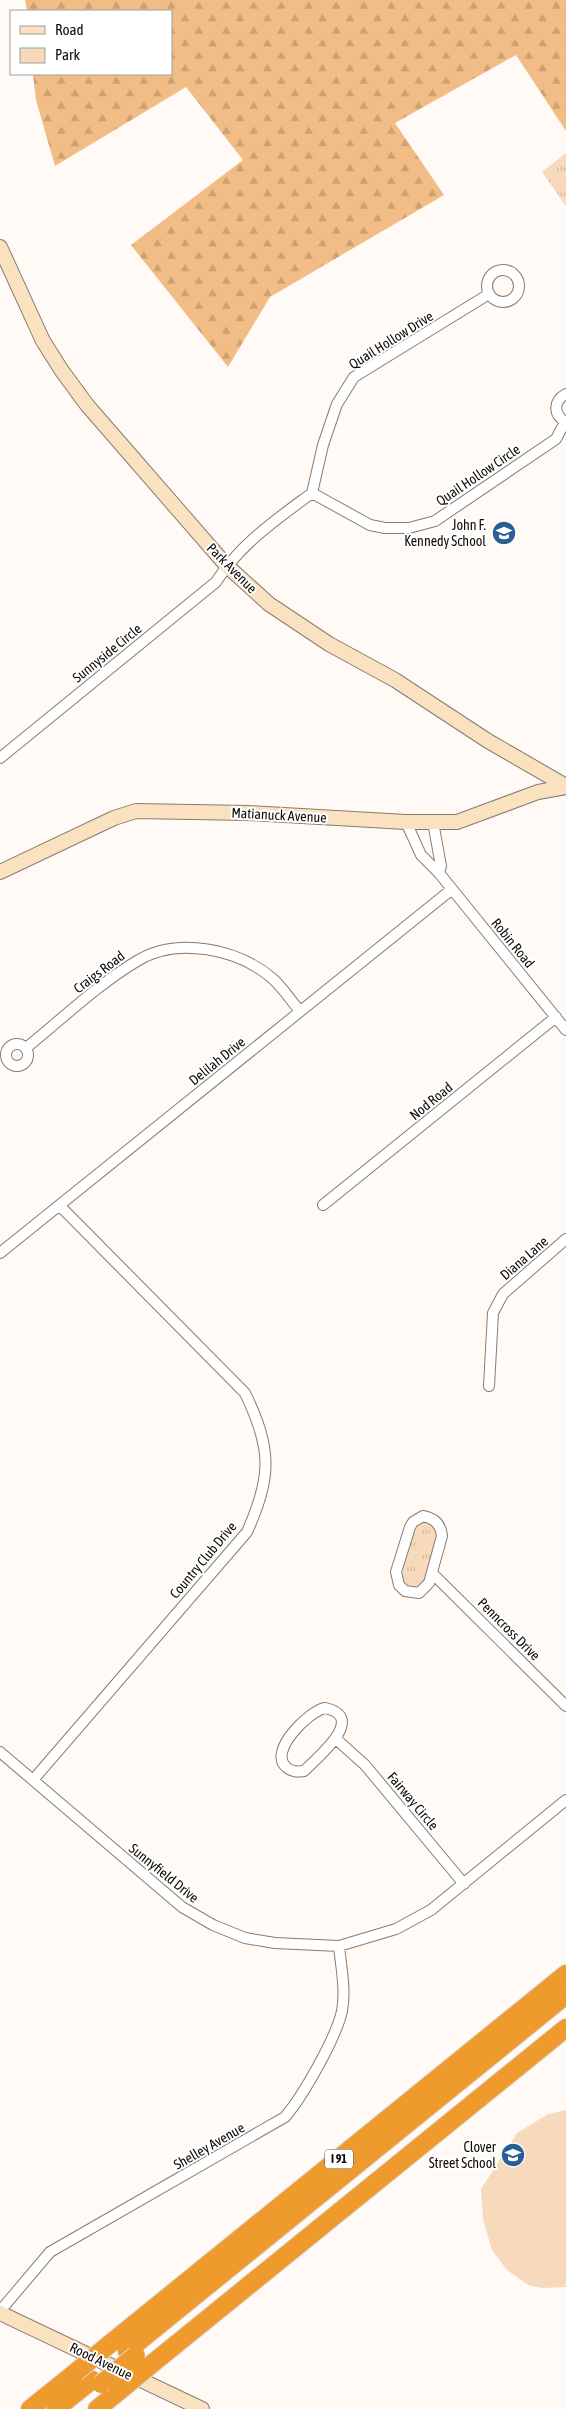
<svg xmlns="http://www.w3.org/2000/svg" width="566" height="2409" font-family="'Asap Condensed',sans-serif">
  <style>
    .green { fill: #f7dabc }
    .forest { fill: url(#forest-firs) }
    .park { fill: url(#park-tufts) }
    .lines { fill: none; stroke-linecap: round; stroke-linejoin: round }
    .street-casing { stroke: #877c71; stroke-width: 12 }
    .secondary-casing { stroke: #877c71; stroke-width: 16 }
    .highway-casing { stroke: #d9d8d7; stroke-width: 20 }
    .street { stroke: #fff; stroke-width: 10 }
    .secondary { stroke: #fae1c0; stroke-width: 14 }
    .highway { stroke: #ef9a2c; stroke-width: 18 }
    .highway-bridge-casing { stroke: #d9d8d7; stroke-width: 20; stroke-linecap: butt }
    .highway-bridge { stroke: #ef9a2c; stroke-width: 18 }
    .labels { text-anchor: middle; stroke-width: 4; stroke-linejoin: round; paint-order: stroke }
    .shield { fill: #fff; stroke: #575451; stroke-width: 1 }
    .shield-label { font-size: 12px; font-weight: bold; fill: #0f0b07 }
    .street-label { font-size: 14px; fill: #0f0b07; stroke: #fff }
    .poi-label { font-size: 14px; fill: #0f0b07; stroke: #fff; text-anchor: end }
  </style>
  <defs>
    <pattern id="forest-firs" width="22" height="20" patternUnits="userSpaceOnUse" patternTransform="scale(1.25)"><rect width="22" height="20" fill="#f1bc86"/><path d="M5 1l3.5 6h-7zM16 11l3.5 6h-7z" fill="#cda072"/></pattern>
    <pattern id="park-tufts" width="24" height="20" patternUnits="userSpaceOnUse" patternTransform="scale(1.25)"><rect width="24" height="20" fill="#f7dabc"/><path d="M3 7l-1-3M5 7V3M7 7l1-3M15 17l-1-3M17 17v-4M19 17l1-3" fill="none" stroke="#d3baa0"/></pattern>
  </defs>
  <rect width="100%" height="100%" fill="#fffaf5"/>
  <path class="green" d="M566 2110V2287L542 2288 528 2285 507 2270 492 2250 483 2219 481 2189 517 2133 548 2114Z"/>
  <path class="forest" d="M25 0H566V131L516 55 395 123 444 195 270 297 228 367 131 245 243 160 186 87 55 166 36 100 33 74H171V11H27Z"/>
  <path class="park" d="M566 153V206L542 172Z
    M422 1521 434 1524C441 1542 431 1572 420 1587L413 1589 405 1585C398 1571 409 1531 422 1521Z"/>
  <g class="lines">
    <g class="street-casing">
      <path id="street" d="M487 286a16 16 0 1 1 32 0a16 16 0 1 1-32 0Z
        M566 394C553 401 553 415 566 422
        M312 493 370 525 385 528H409L435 521 556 439 565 422
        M0 758 216 582C240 544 277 519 312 493L323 445 337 404 354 377 489 294
        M406 822 421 855 439 873 566 1030
        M433 822 441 866 439 873
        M6 1055a11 11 0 1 1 22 0a11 11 0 1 1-22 0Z
        M26 1048C62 1019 97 985 137 961 177 936 239 949 273 979 283 988 291 1001 300 1011
        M323 1205 556 1017
        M0 1253 451 890
        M489 1386 493 1313 503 1294 566 1239
        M423 1516C434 1518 441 1524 442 1536L429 1583 419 1593 405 1591 399 1585 396 1572 410 1527 413 1522Z
        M432 1573 566 1706
        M325 1708C368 1717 317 1758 304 1771 297 1772 292 1772 286 1767 268 1751 309 1711 325 1708Z
        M336 1739 365 1765 464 1884
        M0 1752 182 1907 213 1925 245 1938 275 1943 339 1946 396 1929 431 1910 566 1800
        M33 1780 247 1532C272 1476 272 1449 245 1393L60 1206
        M0 2311 50 2252 285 2117C303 2096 336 2038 342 2011 346 1990 341 1967 339 1946"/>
    </g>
    <g class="secondary-casing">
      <path id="secondary" d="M0 247 43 341 62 371 87 405 226 565 269 604 329 644 395 680 488 741 566 786
        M0 872 114 818 136 811 248 813 406 822H457L538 792 566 787
        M0 2313 202 2409"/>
    </g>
    <g class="highway-casing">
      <path id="highway" d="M111 2343 566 1974
        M127 2351 566 1995
        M153 2363 566 2028
        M30 2409 76 2372
        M56 2409 92 2380
        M97 2409 118 2392"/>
    </g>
    <use href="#street" class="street"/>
    <use href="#secondary" class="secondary"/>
    <use href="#highway" class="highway"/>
    <g class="highway-bridge-casing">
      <path id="highway-bridge" d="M76 2372 111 2343
        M101 2384 136 2355
        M118 2392 153 2363"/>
    </g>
    <use href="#highway-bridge" class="highway-bridge"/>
  </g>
  <defs>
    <g id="school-disc" transform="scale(1.25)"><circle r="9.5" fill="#285f97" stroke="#fff"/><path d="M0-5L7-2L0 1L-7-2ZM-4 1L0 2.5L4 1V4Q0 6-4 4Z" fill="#fff"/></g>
  </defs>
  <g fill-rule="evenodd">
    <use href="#school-disc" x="504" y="533"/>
    <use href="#school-disc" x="513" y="2155"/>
  </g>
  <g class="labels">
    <rect class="shield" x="325" y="2149.5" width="28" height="19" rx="4"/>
    <g class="shield-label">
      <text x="339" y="2163">I 91</text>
    </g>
    <g class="street-label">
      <text transform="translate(391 340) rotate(-32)" y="5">Quail Hollow Drive</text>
      <text transform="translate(478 475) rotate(-34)" y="5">Quail Hollow Circle</text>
      <text transform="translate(232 568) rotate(45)" y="5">Park Avenue</text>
      <text transform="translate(107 653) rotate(-39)" y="5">Sunnyside Circle</text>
      <text transform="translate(279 815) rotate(3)" y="5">Matianuck Avenue</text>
      <text transform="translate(513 943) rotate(51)" y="5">Robin Road</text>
      <text transform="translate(99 972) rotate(-37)" y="5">Craigs Road</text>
      <text transform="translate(217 1061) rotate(-39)" y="5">Delilah Drive</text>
      <text transform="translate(431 1101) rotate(-39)" y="5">Nod Road</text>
      <text transform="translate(524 1258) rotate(-41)" y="5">Diana Lane</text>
      <text transform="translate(203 1560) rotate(-50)" y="5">Country Club Drive</text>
      <text transform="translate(509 1629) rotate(45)" y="5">Penncross Drive</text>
      <text transform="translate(413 1801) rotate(50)" y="5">Fairway Circle</text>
      <text transform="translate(164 1873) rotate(39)" y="5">Sunnyfield Drive</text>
      <text transform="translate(209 2146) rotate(-30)" y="5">Shelley Avenue</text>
      <text transform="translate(101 2361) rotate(26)" y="5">Rood Avenue</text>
    </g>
    <g class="poi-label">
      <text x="486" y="530">John F.<tspan x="486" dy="16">Kennedy School</tspan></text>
      <text x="496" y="2152">Clover<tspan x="496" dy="16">Street School</tspan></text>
    </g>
  </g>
  <rect x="10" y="10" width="162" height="65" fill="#ffffff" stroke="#9f9d9c"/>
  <rect x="20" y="26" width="25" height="8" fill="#fae1c0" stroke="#9f9d9c"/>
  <text x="55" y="35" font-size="15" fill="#0f0b07">Road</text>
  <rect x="20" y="48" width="25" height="15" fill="#f7dabc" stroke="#9f9d9c"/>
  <text x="55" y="60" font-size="15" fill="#0f0b07">Park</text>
</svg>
